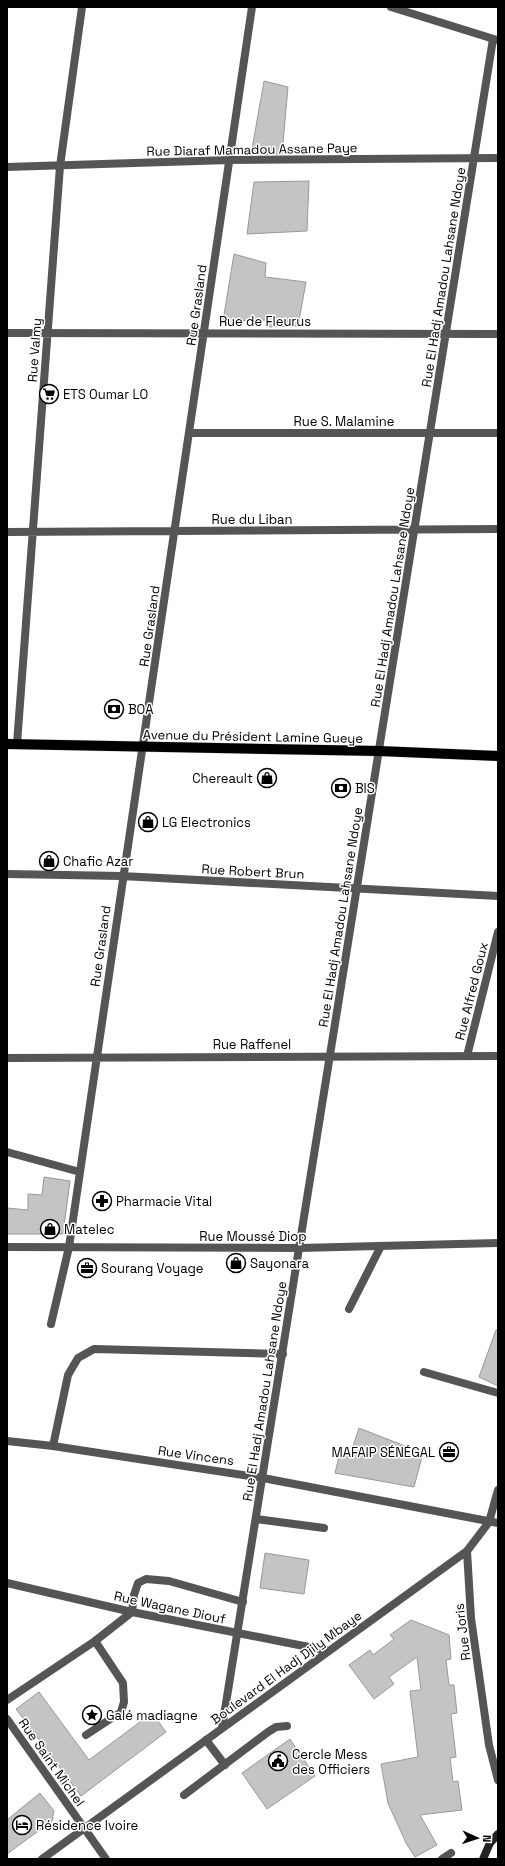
<svg xmlns="http://www.w3.org/2000/svg" width="505" height="1866" font-family="'Space Grotesk',sans-serif">
  <style>
    .building { fill: #c4c4c4; stroke: #999 }
    .lines { fill: none; stroke-linecap: round; stroke-linejoin: round }
    .primary-casing { stroke: #dbdbdb; stroke-width: 11 }
    .lane { stroke: #555; stroke-width: 8 }
    .street { stroke: #555; stroke-width: 8 }
    .secondary { stroke: #222; stroke-width: 8 }
    .primary { stroke: #000; stroke-width: 10 }
    .labels { text-anchor: middle; stroke-width: 3; stroke-linejoin: round; paint-order: stroke }
    .street-label { font-size: 13px; fill: #000; stroke: #fff }
    .poi-label { font-size: 13px; fill: #000; stroke: #fff; text-anchor: start }
  </style>
  <rect width="100%" height="100%" fill="#fff"/>
  <path class="building" d="M264 81 288 87 282 154H258L252 149Z
    M309 181 307 231 247 234 254 182Z
    M234 254 266 263 265 277 306 282 298 326 266 327 267 320 223 321Z
    M44 1177 70 1181 63 1234H7V1208L28 1210V1194L42 1195Z
    M496 1330H498V1386L479 1377Z
    M359 1428 423 1453 414 1487 335 1473 340 1453 351 1452Z
    M265 1553 309 1560 304 1594 260 1588Z
    M411 1620 449 1635 451 1659 446 1660 449 1685H454L457 1713 451 1714 456 1757 450 1758 453 1782 458 1781 462 1810 420 1815 437 1845 415 1857 406 1843 388 1803 381 1764 418 1757 410 1691 421 1690 417 1657 389 1677 394 1684 374 1699 349 1665 370 1650 373 1655 394 1639 390 1635Z
    M39 1692 89 1760 152 1713 166 1732 81 1796 16 1709Z
    M290 1739 315 1776 267 1809 242 1773Z
    M40 1793 54 1811 52 1821 7 1854V1820Z"/>
  <g class="lines">
    <g class="primary-casing">
      <path id="primary" d="M7 744 379 751 498 756"/>
    </g>
    <path class="lane" d="M349 1309 381 1246
      M51 1324 69 1247
      M424 1372 498 1393
      M53 1446 68 1375 78 1358 94 1349 283 1354
      M256 1519 324 1528
      M132 1612 134 1595 138 1583 146 1579 169 1581 243 1602
      M86 1735 121 1712 124 1702 123 1683 95 1641
      M206 1740 225 1765
      M184 1795 268 1732 276 1727 287 1726
      M442 1859 451 1853"/>
    <path class="street" d="M391 7 497 40
      M7 167 229 160 498 158
      M7 333 498 334
      M189 433H498
      M7 532 498 529
      M17 744 60 166 82 7
      M7 874 122 876 498 896
      M467 1056 498 932
      M7 1058 498 1056
      M7 1152 80 1172
      M7 1247 300 1248 498 1243
      M69 1247C129 834 191 420 252 7
      M7 1441 53 1446 263 1478 498 1523
      M467 1551 471 1618 489 1745 498 1780
      M7 1583 132 1612 329 1651
      M7 1700 95 1641 132 1612
      M7 1719 106 1859
      M222 1728 493 39
      M42 1859 467 1551 489 1522 498 1490"/>
    <path class="secondary" d="M483 1859 490 1843 498 1834"/>
    <use href="#primary" class="primary"/>
  </g>
  <defs>
    <g id="supermarket-ring" transform="scale(1)"><circle r="9.5" fill="#fff" stroke="#000" stroke-width="1.5"/><path d="M-6-5.5h2.5l.6 2H6L4.5 2H-2.5L-4.4-4H-6ZM-1.5 3.2a1.3 1.3 0 1 0 .1 0ZM3 3.2a1.3 1.3 0 1 0 .1 0Z" fill="#000"/></g>
    <g id="bank-ring" transform="scale(1)"><circle r="9.5" fill="#fff" stroke="#000" stroke-width="1.5"/><path d="M-6-4H6V4H-6ZM0-2.3a2.3 2.3 0 1 0 0 4.6a2.3 2.3 0 1 0 0-4.6Z" fill="#000"/></g>
    <g id="shop-ring" transform="scale(1)"><circle r="9.5" fill="#fff" stroke="#000" stroke-width="1.5"/><path d="M-5-2.5h2.3a2.7 3.5 0 0 1 5.4 0H5L5.5 6h-11ZM-1.5-2.5h3a1.5 2.3 0 0 0-3 0Z" fill="#000"/></g>
    <g id="pharmacy-ring" transform="scale(1)"><circle r="9.5" fill="#fff" stroke="#000" stroke-width="1.5"/><path d="M-2-6h4v4h4v4h-4v4h-4v-4h-4v-4h4Z" fill="#000"/></g>
    <g id="office-ring" transform="scale(1)"><circle r="9.5" fill="#fff" stroke="#000" stroke-width="1.5"/><path d="M-6-3h4V-5.5h4V-3h4V5H-6ZM-1-4.5V-3h2v-1.5ZM-6 0V1H6V0Z" fill="#000"/></g>
    <g id="sight-ring" transform="scale(1)"><circle r="9.5" fill="#fff" stroke="#000" stroke-width="1.5"/><path d="M0-6L1.8-2.2L6-1.7L2.9 1.2L3.7 5.4L0 3.3L-3.7 5.4L-2.9 1.2L-6-1.7L-1.8-2.2Z" fill="#000"/></g>
    <g id="civic-ring" transform="scale(1)"><circle r="9.5" fill="#fff" stroke="#000" stroke-width="1.5"/><path d="M-.6-6.5H3V-4.5H.6V-3L4-1V1h2V6H-6V1h2V-1L-.6-3ZM-1.2 2.5V6h2.4V2.5Z" fill="#000"/></g>
    <g id="hotel-ring" transform="scale(1)"><circle r="9.5" fill="#fff" stroke="#000" stroke-width="1.5"/><path d="M-6-4.5h1.5V1H6V5H4.5V3h-9V5H-6ZM-4 0a1.8 1.8 0 1 1 3.6 0ZM.5 0V-2.5h3Q6-2.5 6 0Z" fill="#000"/></g>
  </defs>
  <g fill-rule="evenodd">
    <use href="#supermarket-ring" x="49" y="394"/>
    <use href="#bank-ring" x="114" y="709"/>
    <use href="#shop-ring" x="267" y="778"/>
    <use href="#bank-ring" x="341" y="788"/>
    <use href="#shop-ring" x="148" y="822"/>
    <use href="#shop-ring" x="49" y="861"/>
    <use href="#pharmacy-ring" x="102" y="1201"/>
    <use href="#shop-ring" x="50" y="1229"/>
    <use href="#shop-ring" x="236" y="1263"/>
    <use href="#office-ring" x="87" y="1268"/>
    <use href="#office-ring" x="449" y="1452"/>
    <use href="#sight-ring" x="92" y="1715"/>
    <use href="#civic-ring" x="278" y="1761"/>
    <use href="#hotel-ring" x="22" y="1825"/>
  </g>
  <g class="labels">
    <g class="street-label">
      <text transform="translate(252 149) rotate(-1)" y="5">Rue Diaraf Mamadou Assane Paye</text>
      <text transform="translate(443 277) rotate(-81)" y="5">Rue El Hadj Amadou Lahsane Ndoye</text>
      <text transform="translate(196 305) rotate(-82)" y="5">Rue Grasland</text>
      <text x="265" y="326">Rue de Fleurus</text>
      <text transform="translate(34 350) rotate(-86)" y="5">Rue Valmy</text>
      <text x="344" y="426">Rue S. Malamine</text>
      <text x="252" y="524">Rue du Liban</text>
      <text transform="translate(392 597) rotate(-81)" y="5">Rue El Hadj Amadou Lahsane Ndoye</text>
      <text transform="translate(149 626) rotate(-82)" y="5">Rue Grasland</text>
      <text transform="translate(253 736) rotate(1)" y="5">Avenue du Président Lamine Gueye</text>
      <text transform="translate(253 871) rotate(3)" y="5">Rue Robert Brun</text>
      <text transform="translate(340 917) rotate(-81)" y="5">Rue El Hadj Amadou Lahsane Ndoye</text>
      <text transform="translate(100 946) rotate(-82)" y="5">Rue Grasland</text>
      <text transform="translate(471 991) rotate(-76)" y="5">Rue Alfred Goux</text>
      <text x="252" y="1049">Rue Raffenel</text>
      <text x="253" y="1241">Rue Moussé Diop</text>
      <text transform="translate(264 1391) rotate(-81)" y="5">Rue El Hadj Amadou Lahsane Ndoye</text>
      <text transform="translate(196 1455) rotate(8)" y="5">Rue Vincens</text>
      <text transform="translate(170 1607) rotate(12)" y="5">Rue Wagane Diouf</text>
      <text transform="translate(462 1632) rotate(-97)" y="5">Rue Joris</text>
      <text transform="translate(286 1667) rotate(-36)" y="5">Boulevard El Hadj Djily Mbaye</text>
      <text transform="translate(52 1762) rotate(55)" y="5">Rue Saint Michel</text>
    </g>
    <g class="poi-label">
      <text x="63" y="399">ETS Oumar LO</text>
      <text x="128" y="714">BOA</text>
      <text x="253" y="783" text-anchor="end">Chereault</text>
      <text x="355" y="793">BIS</text>
      <text x="162" y="827">LG Electronics</text>
      <text x="63" y="866">Chafic Azar</text>
      <text x="116" y="1206">Pharmacie Vital</text>
      <text x="64" y="1234">Matelec</text>
      <text x="250" y="1268">Sayonara</text>
      <text x="101" y="1273">Sourang Voyage</text>
      <text x="435" y="1457" text-anchor="end">MAFAIP SÉNÉGAL</text>
      <text x="106" y="1720">Galé madiagne</text>
      <text x="292" y="1759">Cercle Mess<tspan x="292" dy="15">des Officiers</tspan></text>
      <text x="36" y="1830">Résidence Ivoire</text>
    </g>
  </g>
  <rect width="505" height="1866" fill="none" stroke="#000000" stroke-width="16"/>
  <g transform="translate(477 1838) rotate(93)" stroke="#ffffff" stroke-width="3" paint-order="stroke">
  <path d="M0-3L7 15L0 10L-7 15Z" fill="#000000"/>
  <text y="-6" font-size="11" font-weight="bold" text-anchor="middle" fill="#000000">N</text>
  </g>
</svg>
